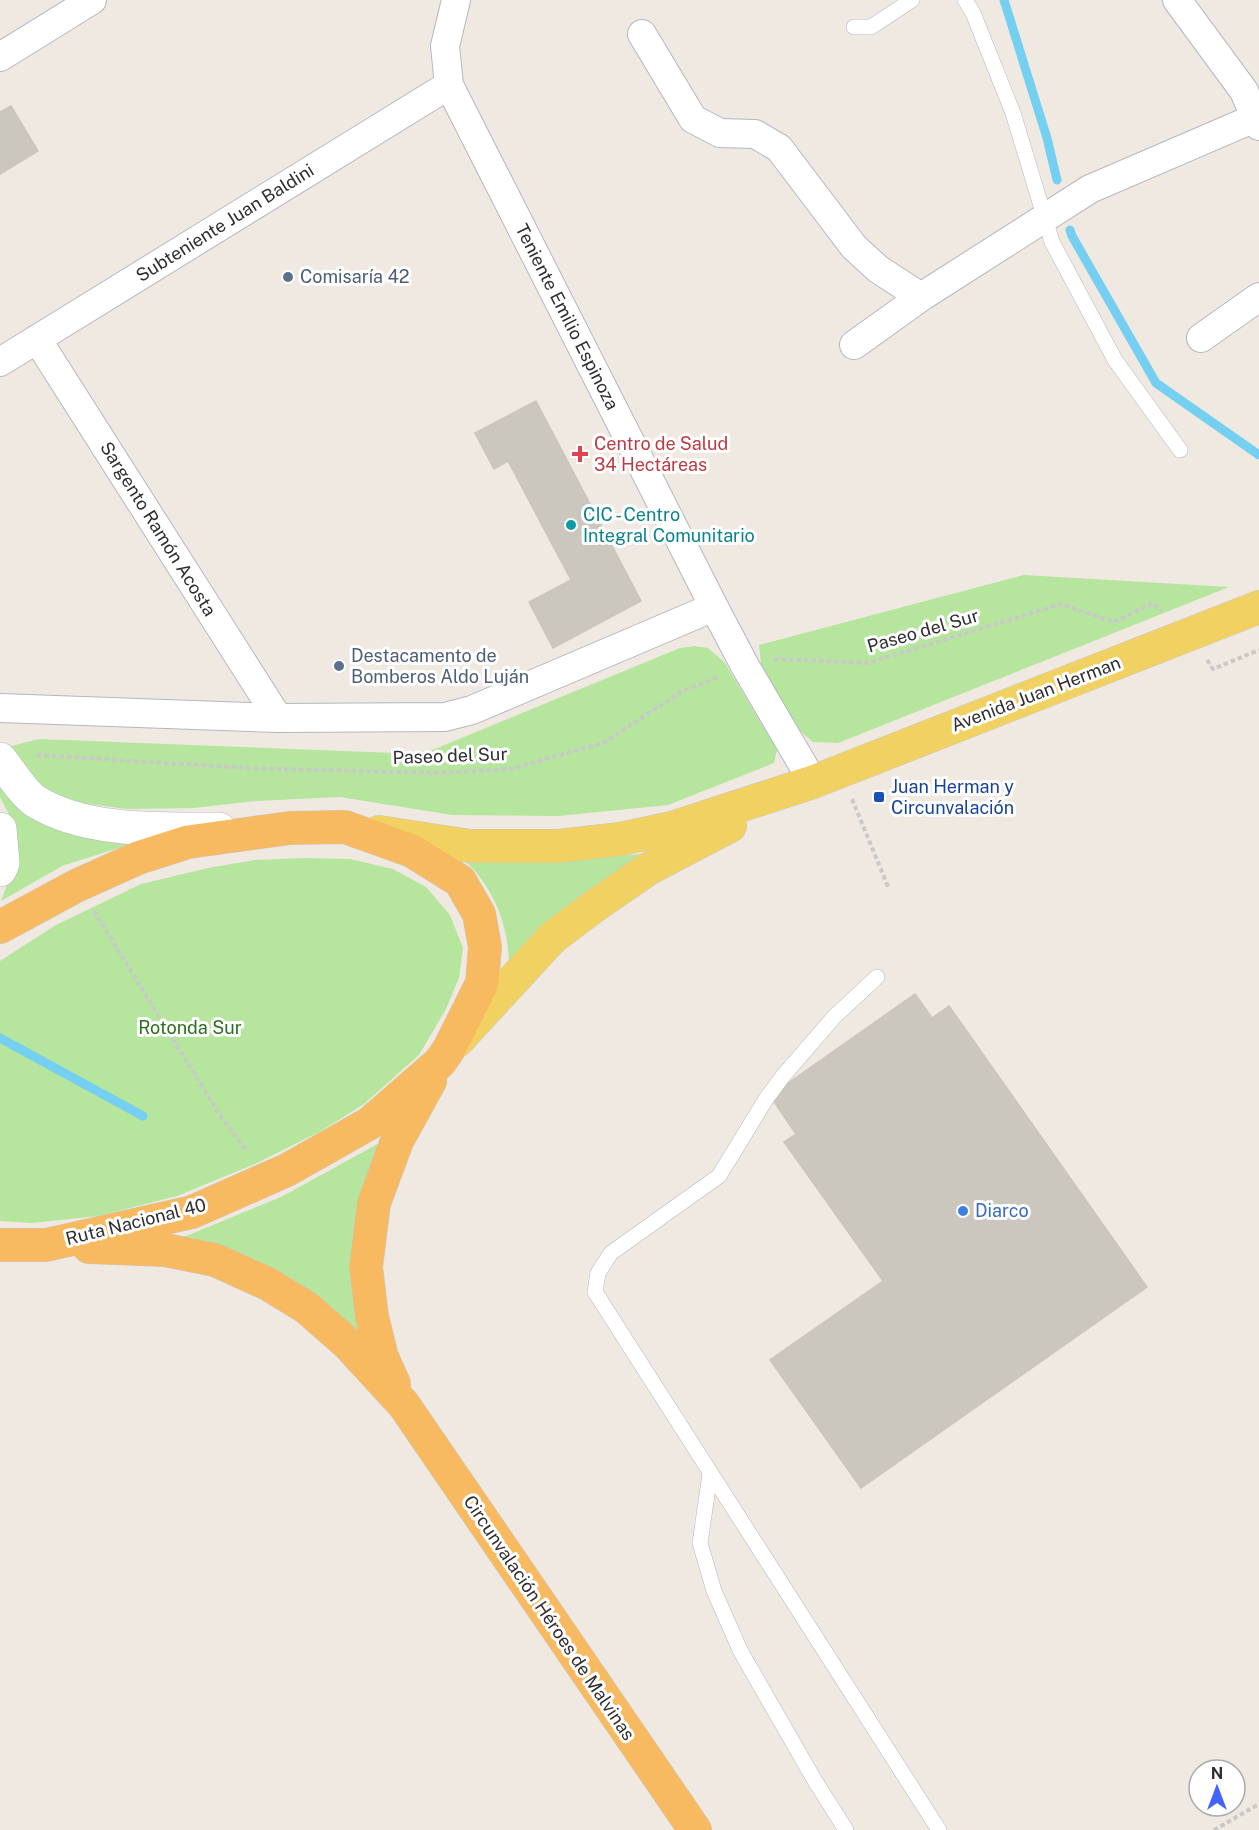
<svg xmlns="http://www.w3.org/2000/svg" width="1259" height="1830" font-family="'Public Sans',sans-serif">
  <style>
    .green { fill: #b6e59e }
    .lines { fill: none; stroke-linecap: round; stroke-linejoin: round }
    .stream { stroke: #75cff0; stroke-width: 9 }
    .building { fill: #cbc7bf; stroke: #cbc5ba; stroke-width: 1.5 }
    .service-casing { stroke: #b4b7c1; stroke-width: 16 }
    .minor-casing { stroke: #b4b7c1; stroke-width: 30 }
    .tertiary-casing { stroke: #b4b7c1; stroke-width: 34 }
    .primary-casing { stroke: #c9c9c9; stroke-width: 34 }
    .trunk-casing { stroke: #c9c9c9; stroke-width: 34 }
    .path { stroke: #c9c9c9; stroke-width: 4; stroke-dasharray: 4.5 3; stroke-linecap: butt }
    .service { stroke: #fff; stroke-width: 15 }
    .minor { stroke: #fff; stroke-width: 28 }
    .tertiary { stroke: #fff; stroke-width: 33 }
    .primary { stroke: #f2d163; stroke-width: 33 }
    .trunk { stroke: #f8ba60; stroke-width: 33 }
    .service-dot { fill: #5c6f8a; stroke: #fff; stroke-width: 2 }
    .health-dot { fill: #e0444e; stroke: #fff; stroke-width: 2 }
    .culture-dot { fill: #0f9aa8; stroke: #fff; stroke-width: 2 }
    .transit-dot { fill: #1a4fb4; stroke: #fff; stroke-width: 2 }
    .shop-dot { fill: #3f7fe0; stroke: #fff; stroke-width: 2 }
    .labels { text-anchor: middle; stroke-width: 6; stroke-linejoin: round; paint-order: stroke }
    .street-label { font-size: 18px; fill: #2e2e2e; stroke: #fff }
    .service-label { font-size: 18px; fill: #4e5e75; stroke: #fff; text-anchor: start }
    .health-label { font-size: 18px; fill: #be3a42; stroke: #fff; text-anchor: start }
    .culture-label { font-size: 18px; fill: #0d838f; stroke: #fff; text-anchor: start }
    .transit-label { font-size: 18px; fill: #164399; stroke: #fff; text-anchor: start }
    .park-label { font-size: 18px; fill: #2c6e1b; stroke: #fff }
    .shop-label { font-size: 18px; fill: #366cbe; stroke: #fff; text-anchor: start }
  </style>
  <rect width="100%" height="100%" fill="#efe9e1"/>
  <path class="green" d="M1024 575 1229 587 838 743 813 742 793 725 762 671 759 645Z
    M695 646 708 648 725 663 777 750 774 763 668 805 558 816 452 815 340 797 257 801 193 808 127 809 67 801 42 794 7 747 39 739 396 753 430 751 680 648Z
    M0 782 131 844 62 866 1 901 10 876 15 826 0 797Z
    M654 853 509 970C510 929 495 888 464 860L536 862Z
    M305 858 350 859 393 869 426 887 450 915 463 948 459 978 446 1009 419 1055 364 1104 319 1132 257 1163 177 1196 98 1216 32 1223 0 1221V961L56 925 141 884 208 868 255 860Z
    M383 1141 367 1345 174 1241 281 1197Z"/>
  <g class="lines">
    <path class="stream" d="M1004 0 1047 138 1057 180
      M1070 230 1072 236 1156 383 1259 455
      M0 1038 143 1116"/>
  </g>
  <path class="building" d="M11 106 38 151 0 174V112Z
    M536 401 641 601 553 648 529 602 571 580 508 461 494 469 475 433Z
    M915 994 932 1018 949 1006 1147 1287 861 1488 770 1360 883 1281 784 1142 796 1134 770 1096Z"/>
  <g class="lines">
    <g class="service-casing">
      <path id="service" d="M965 0 973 13 1013 113 1052 242 1115 360 1180 450
        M854 27H871L912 0
        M877 977 834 1017 783 1076 766 1099 719 1176 611 1253 598 1273 595 1292 939 1830
        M710 1474 700 1543 714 1591 741 1652 815 1781 846 1830"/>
    </g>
    <g class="minor-casing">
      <path id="minor" d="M456 0 445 46 449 85 714 607 745 666 813 782
        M1177 0 1244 91 1259 126
        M642 34 693 119 720 133 755 134 779 148 854 247 878 269 921 297
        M0 57 92 0
        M1201 338 1259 297
        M37 339 278 718
        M854 345 921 297 1090 189 1255 118
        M0 362 449 85
        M0 708 278 718 445 717 472 710 714 607"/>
    </g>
    <g class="tertiary-casing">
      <path id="tertiary" d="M0 759C9 770 23 793 35 801 86 833 162 829 219 829
        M0 829 3 863 0 870"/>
    </g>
    <g class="primary-casing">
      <path id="primary" d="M379 832 470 846H559L620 839 672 828 813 782 1259 607
        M457 1041 552 938 593 907 648 869 730 826"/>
    </g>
    <g class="trunk-casing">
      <path id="trunk" d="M0 927 76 886 138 858 188 842 290 828 345 827 412 851 460 881 479 914 485 947 482 983 449 1049 440 1062 370 1123 287 1170 192 1212 46 1245H0
        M89 1247 165 1250 215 1260 268 1284 307 1308 348 1344 404 1405 695 1830
        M394 1384 382 1357 372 1317 366 1267 374 1203 397 1141 430 1081"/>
    </g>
    <path class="path" d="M774 659 868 663 1061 604 1114 622 1153 603 1162 611
      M1207 660 1213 669 1259 650
      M37 755 246 768 438 773 511 769 605 742 681 692 718 677
      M852 799 889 889
      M94 911 221 1117 248 1152
      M1214 1830 1259 1804"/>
    <use href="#service" class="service"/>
    <use href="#minor" class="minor"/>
    <use href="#tertiary" class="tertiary"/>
    <use href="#primary" class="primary"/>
    <use href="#trunk" class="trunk"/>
  </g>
  <g class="service-dot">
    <circle cx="288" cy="277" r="6"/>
    <circle cx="339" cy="666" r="6"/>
  </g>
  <path class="health-dot" d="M577 445h6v6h6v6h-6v6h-6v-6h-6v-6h6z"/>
  <circle class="culture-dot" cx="571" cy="525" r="6"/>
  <rect class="transit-dot" x="873" y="791" width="12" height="12" rx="3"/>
  <circle class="shop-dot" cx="963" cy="1211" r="6"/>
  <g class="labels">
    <g class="street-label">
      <text transform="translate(225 223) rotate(-32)" y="6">Subteniente Juan Baldini</text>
      <text transform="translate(567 317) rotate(63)" y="6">Teniente Emilio Espinoza</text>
      <text transform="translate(158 529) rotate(58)" y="6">Sargento Ramón Acosta</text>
      <text transform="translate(923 631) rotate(-16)" y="6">Paseo del Sur</text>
      <text transform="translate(1036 694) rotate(-21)" y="6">Avenida Juan Herman</text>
      <text transform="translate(450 756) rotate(-2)" y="6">Paseo del Sur</text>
      <text transform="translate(136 1222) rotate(-14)" y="6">Ruta Nacional 40</text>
      <text transform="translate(549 1618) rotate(56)" y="6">Circunvalación Héroes de Malvinas</text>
    </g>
    <g class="service-label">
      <text x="300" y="283">Comisaría 42</text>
      <text x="351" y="662">Destacamento de<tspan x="351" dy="21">Bomberos Aldo Luján</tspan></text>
    </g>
    <g class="health-label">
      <text x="594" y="450">Centro de Salud<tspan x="594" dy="21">34 Hectáreas</tspan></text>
    </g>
    <g class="culture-label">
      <text x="583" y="521">CIC - Centro<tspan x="583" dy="21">Integral Comunitario</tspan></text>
    </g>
    <g class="transit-label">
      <text x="891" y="793">Juan Herman y<tspan x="891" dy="21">Circunvalación</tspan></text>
    </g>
    <g class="park-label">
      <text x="190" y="1034">Rotonda Sur</text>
    </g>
    <g class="shop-label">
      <text x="975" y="1217">Diarco</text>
    </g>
  </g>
  <g transform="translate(1217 1788)"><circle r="28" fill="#ffffff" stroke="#ababab" stroke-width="1.5"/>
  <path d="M0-4.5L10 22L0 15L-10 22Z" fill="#4264fb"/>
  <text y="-9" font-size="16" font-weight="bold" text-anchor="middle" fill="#2e2e2e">N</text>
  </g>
</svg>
